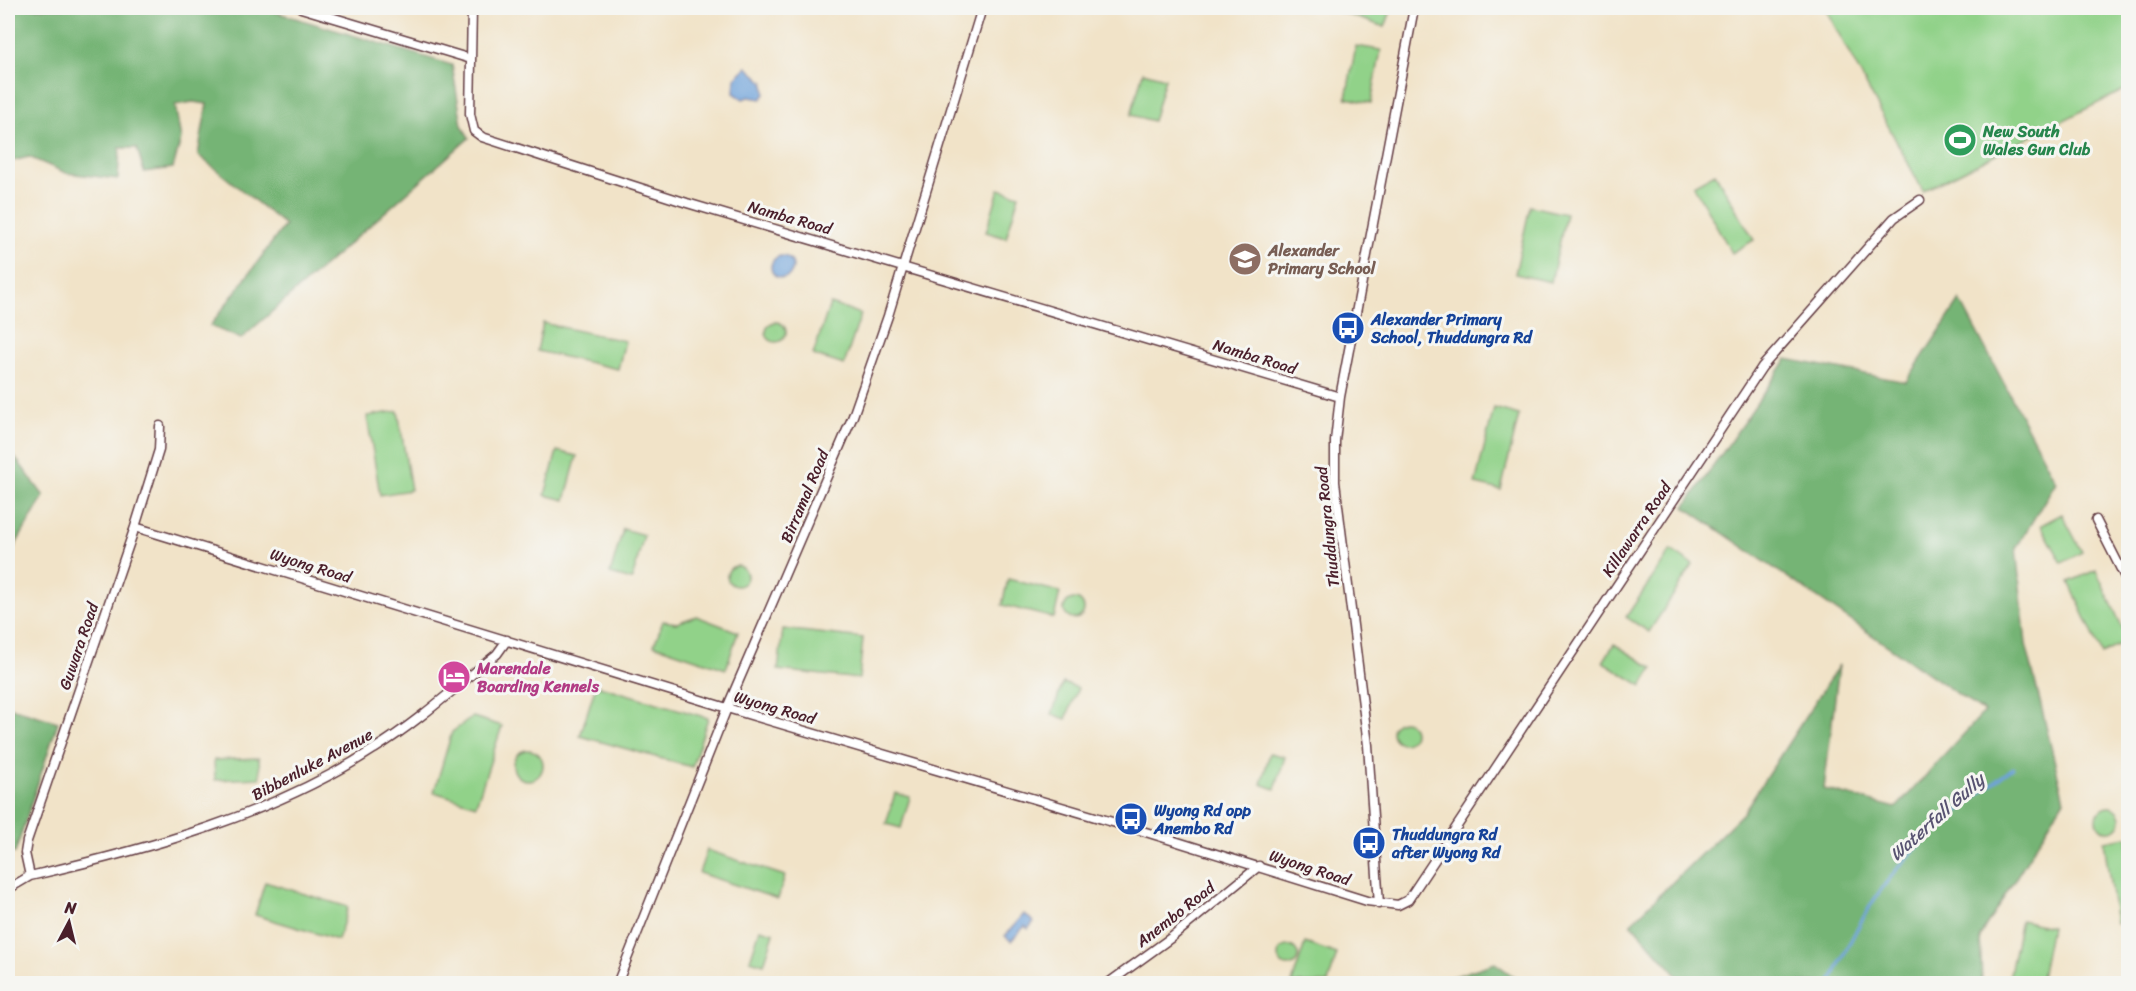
<svg xmlns="http://www.w3.org/2000/svg" width="2136" height="991" font-family="Sriracha,sans-serif">
  <style>
    .green { fill: #91d289; stroke: #6e785a; stroke-width: 1.5 }
    .forest { fill: #74b475; stroke: #5f6a50; stroke-width: 1.5 }
    .water { fill: #6ea2da; stroke: #5c6082; stroke-width: 1.5 }
    .lines { fill: none; stroke-linecap: round; stroke-linejoin: round }
    .stream { stroke: #6ea2da; stroke-width: 3 }
    .street-casing { stroke: #633c43; stroke-width: 11 }
    .street { stroke: #fff; stroke-width: 8 }
    .labels { text-anchor: middle; stroke-width: 6; stroke-linejoin: round; paint-order: stroke }
    .leisure-label { font-size: 16px; font-weight: bold; fill: #27864d; stroke: #f6f6f2; text-anchor: start }
    .street-label { font-size: 16px; fill: #4a1f2b; stroke: #f6f6f2 }
    .education-label { font-size: 16px; font-weight: bold; fill: #785e54; stroke: #f6f6f2; text-anchor: start }
    .transit-label { font-size: 16px; font-weight: bold; fill: #164399; stroke: #f6f6f2; text-anchor: start }
    .hotel-label { font-size: 16px; font-weight: bold; fill: #b23c85; stroke: #f6f6f2; text-anchor: start }
    .water-label { font-size: 18px; font-style: italic; fill: #585371; stroke: #f6f6f2 }
  </style>
  <rect width="100%" height="100%" fill="#f6f6f2"/>
  <filter id="ink" filterUnits="userSpaceOnUse"><feTurbulence type="fractalNoise" baseFrequency=".0167" numOctaves="2"/><feDisplacementMap in="SourceGraphic" scale="12" xChannelSelector="R" yChannelSelector="G"/><feConvolveMatrix kernelMatrix="1 2 1 2 8 2 1 2 1" color-interpolation-filters="sRGB"/></filter>
  <filter id="wash" filterUnits="userSpaceOnUse"><feTurbulence type="fractalNoise" baseFrequency=".008" numOctaves="4" result="noise"/><feDisplacementMap in="SourceGraphic" scale="24" xChannelSelector="R" yChannelSelector="G"/><feGaussianBlur stdDeviation="1.35" result="paint"/><feColorMatrix in="noise" values="0 0 0 0 0 0 0 0 0 0 0 0 0 0 0 0 0 1.4 0 .05"/><feComposite in="paint" operator="in"/></filter>
  <g filter="url(#wash)">
    <rect width="100%" height="100%" fill="#f1e3c8"/>
    <path class="green" d="M1328 8H1392L1385 27Z
      M1825 8H2128V88L1923 191Z
      M1356 46 1381 50 1371 103 1346 98Z
      M1143 72 1165 78 1153 121 1131 115Z
      M1715 173 1754 240 1732 253 1693 185Z
      M999 189 1019 195 1006 238 986 232Z
      M1530 206 1566 214 1551 282 1515 274Z
      M830 304 861 314 844 365 813 355Z
      M766 332a10 10 0 1 1 20 0a10 10 0 1 1-20 0Z
      M543 323 625 341 618 369 537 351Z
      M1494 408 1519 415 1501 490 1475 484Z
      M398 411 411 490 380 495 367 416Z
      M557 451 577 456 565 500 545 495Z
      M2062 514 2082 552 2062 563 2041 525Z
      M623 529 644 535 632 580 610 574Z
      M1671 550 1693 565 1649 632 1626 617Z
      M727 576a10 10 0 1 1 20 0a10 10 0 1 1-20 0Z
      M2096 570 2128 640 2102 654 2069 582Z
      M1008 579 1060 592 1054 618 1002 605Z
      M1064 609a10 10 0 1 1 20 0a10 10 0 1 1-20 0Z
      M696 616 738 632 726 669 654 645 663 621 677 623Z
      M783 629 863 638 859 679 778 670Z
      M1614 644 1653 668 1642 686 1603 662Z
      M1063 683 1078 688 1066 719 1052 714Z
      M596 685 708 718 692 767 580 736Z
      M473 717 502 726 476 805 434 792 452 732Z
      M1392 732a11 11 0 1 1 22 0a11 11 0 1 1-22 0Z
      M513 765a15 15 0 1 1 30 0a15 15 0 1 1-30 0Z
      M1270 753 1285 757 1275 789 1261 784Z
      M259 758 260 778 215 780 214 760Z
      M895 793 910 797 901 828 886 824Z
      M2097 819a12 12 0 1 1 24 0a12 12 0 1 1-24 0Z
      M2128 837V922L2116 924 2104 841Z
      M707 850 785 876 778 899 699 873Z
      M265 882 348 907 338 940 255 915Z
      M2021 920 2051 927 2040 983H2008Z
      M760 929 774 933 764 964 750 960Z
      M1305 943 1337 954 1328 983H1292Z
      M1278 956a10 10 0 1 1 20 0a10 10 0 1 1-20 0Z"/>
    <path class="forest" d="M8 8H262L452 65 462 125 469 138 241 339 210 326 285 225 198 155 207 104 193 102 175 105 181 139 173 168 144 172 137 148H120L118 179 66 173 29 157 8 162Z
      M1960 300 2056 482 2016 548 2026 644 2064 800 1980 936 1982 983H1684L1631 923 1743 813 1839 665 1824 789 1896 808 1984 712 1685 507 1787 359 1906 382Z
      M8 448 44 496 8 558Z
      M8 707 58 722 15 853H8Z
      M1495 963 1523 983H1450L1448 978Z"/>
    <path class="water" d="M747 67 764 82 765 94 761 99 749 97 743 99 734 93 735 78Z
      M771 267a11 11 0 1 1 22 0a11 11 0 1 1-22 0Z
      M1024 914 1034 922 1028 929 1025 926 1011 941 1005 936Z"/>
    <g class="lines">
      <path class="stream" d="M1830 984C1846 950 1863 913 1886 883 1920 838 1968 802 2013 768"/>
    </g>
  </g>
  <g filter="url(#ink)">
    <g class="lines">
      <g class="street-casing">
        <path id="street" d="M301 8 471 59
          M472 8 470 114 474 131 482 137 687 203 1340 397
          M2096 520 2128 583
          M135 527 727 708 1136 829 1367 901 1398 905 1408 900 1762 367 1894 218 1920 200
          M30 876 25 853 27 841 135 527 159 450 160 426
          M8 889 30 876C148 849 271 816 374 749 418 722 457 686 497 654L507 640
          M1379 904 1368 745 1335 482V441L1340 397 1414 8
          M617 984 727 708 853 416 888 316 982 8
          M1107 984 1172 937 1259 866"/>
      </g>
      <use href="#street" class="street"/>
    </g>
  </g>
  <defs>
    <g id="stadium-disc" transform="scale(1.725)"><circle r="9.5" fill="#2e9e5b" stroke="#f6f6f2"/><path d="M0-5a6.5 5 0 1 0 0 10a6.5 5 0 1 0 0-10ZM-3.5-1.8h7v3.6h-7Z" fill="#fff"/></g>
    <g id="school-disc" transform="scale(1.725)"><circle r="9.5" fill="#8d6e63" stroke="#f6f6f2"/><path d="M0-5L7-2L0 1L-7-2ZM-4 1L0 2.5L4 1V4Q0 6-4 4Z" fill="#fff"/></g>
    <g id="bus-disc" transform="scale(1.725)"><circle r="9.5" fill="#1a4fb4" stroke="#f6f6f2"/><path d="M-5-6H5V4H4V6H2V4H-2V6H-4V4H-5ZM-3.5-4V0h7V-4ZM-3.5 1.2v1.5H-2V1.2ZM2 1.2v1.5H3.5V1.2Z" fill="#fff"/></g>
    <g id="hotel-disc" transform="scale(1.725)"><circle r="9.5" fill="#d1479c" stroke="#f6f6f2"/><path d="M-6-4.5h1.5V1H6V5H4.5V3h-9V5H-6ZM-4 0a1.8 1.8 0 1 1 3.6 0ZM.5 0V-2.5h3Q6-2.5 6 0Z" fill="#fff"/></g>
  </defs>
  <g fill-rule="evenodd">
    <use href="#stadium-disc" x="1960" y="140"/>
    <use href="#school-disc" x="1245" y="259"/>
    <use href="#bus-disc" x="1348" y="328"/>
    <use href="#hotel-disc" x="454" y="677"/>
    <use href="#bus-disc" x="1131" y="819"/>
    <use href="#bus-disc" x="1369" y="843"/>
  </g>
  <g class="labels">
    <g class="leisure-label">
      <text x="1983" y="137">New South<tspan x="1983" dy="18">Wales Gun Club</tspan></text>
    </g>
    <g class="street-label">
      <text transform="translate(790 217) rotate(16)" y="6">Namba Road</text>
      <text transform="translate(1255 356) rotate(17)" y="6">Namba Road</text>
      <text transform="translate(804 496) rotate(-67)" y="6">Birramal Road</text>
      <text transform="translate(1327 527) rotate(-96)" y="6">Thuddungra Road</text>
      <text transform="translate(1636 529) rotate(-56)" y="6">Killawarra Road</text>
      <text transform="translate(311 565) rotate(17)" y="6">Wyong Road</text>
      <text transform="translate(78 646) rotate(-71)" y="6">Guwara Road</text>
      <text transform="translate(775 707) rotate(16)" y="6">Wyong Road</text>
      <text transform="translate(312 764) rotate(-28)" y="6">Bibbenluke Avenue</text>
      <text transform="translate(1310 867) rotate(18)" y="6">Wyong Road</text>
      <text transform="translate(1175 914) rotate(-38)" y="6">Anembo Road</text>
    </g>
    <g class="education-label">
      <text x="1268" y="256">Alexander<tspan x="1268" dy="18">Primary School</tspan></text>
    </g>
    <g class="transit-label">
      <text x="1371" y="325">Alexander Primary<tspan x="1371" dy="18">School, Thuddungra Rd</tspan></text>
      <text x="1154" y="816">Wyong Rd opp<tspan x="1154" dy="18">Anembo Rd</tspan></text>
      <text x="1392" y="840">Thuddungra Rd<tspan x="1392" dy="18">after Wyong Rd</tspan></text>
    </g>
    <g class="hotel-label">
      <text x="477" y="674">Marendale<tspan x="477" dy="18">Boarding Kennels</tspan></text>
    </g>
    <g class="water-label">
      <text transform="translate(1937 817) rotate(-42)" y="6">Waterfall Gully</text>
    </g>
  </g>
  <rect width="2136" height="991" fill="none" stroke="#f6f6f2" stroke-width="30"/>
  <g transform="translate(69 922) rotate(7)" stroke="#f6f6f2" stroke-width="4.5" paint-order="stroke">
  <path d="M0-4.5L10 22L0 15L-10 22Z" fill="#4a1f2b"/>
  <text y="-9" font-size="16" font-weight="bold" text-anchor="middle" fill="#4a1f2b">N</text>
  </g>
</svg>
